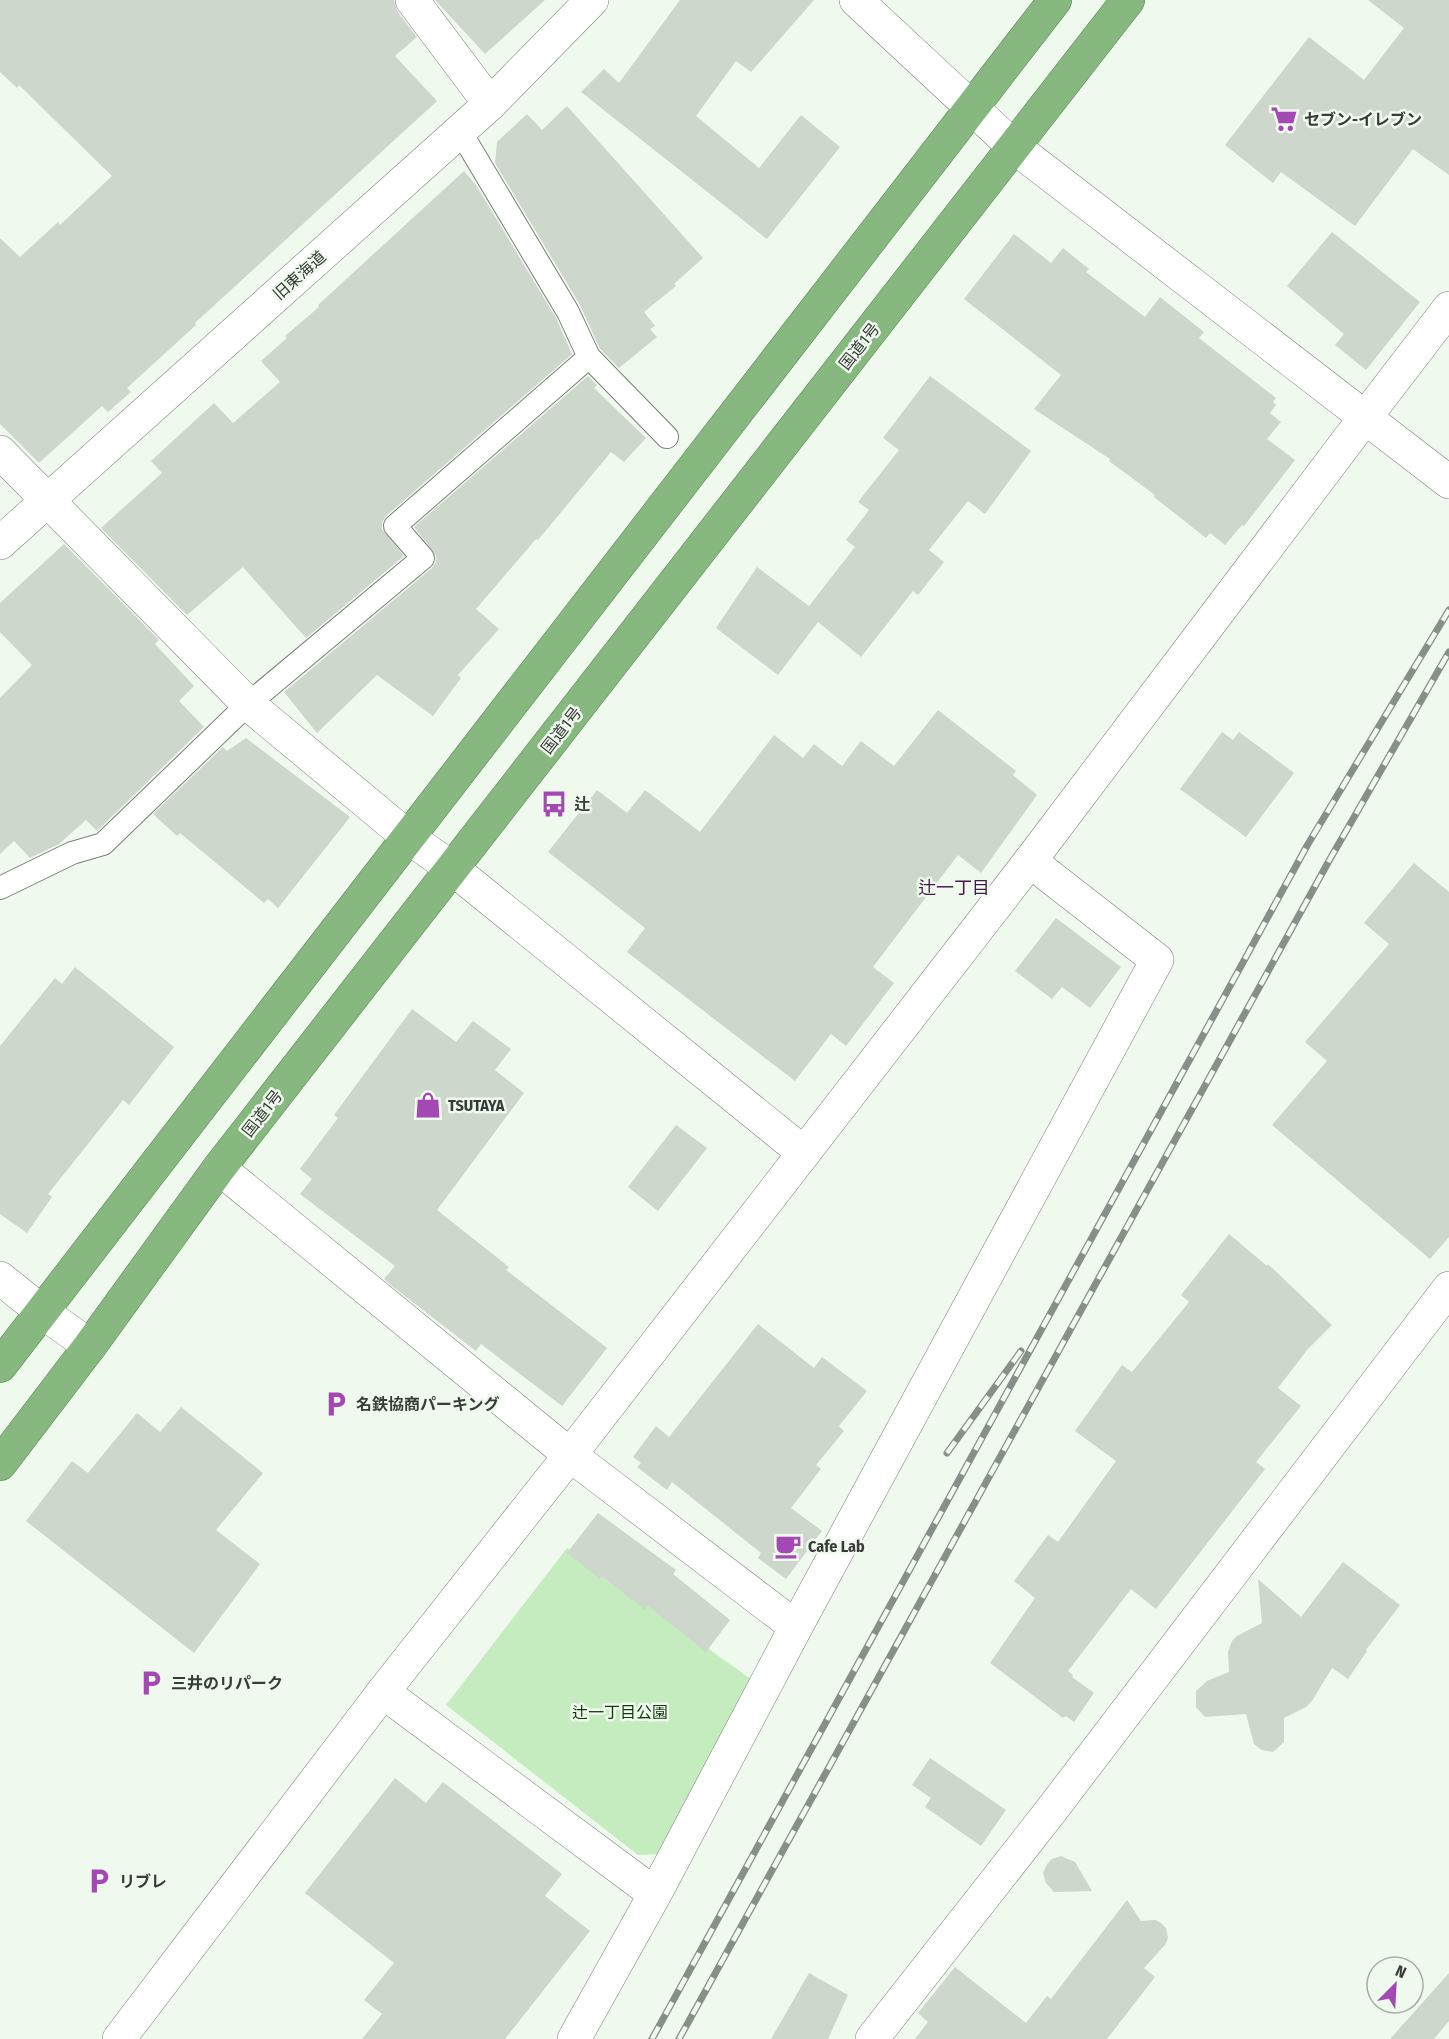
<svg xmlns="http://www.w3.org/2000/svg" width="1449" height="2039" font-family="'Fira Sans Condensed','Noto Sans JP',sans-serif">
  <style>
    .green { fill: #c4ecbf }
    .building { fill: #cdd7cc }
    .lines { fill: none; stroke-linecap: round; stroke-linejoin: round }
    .service-casing { stroke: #778076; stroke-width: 24 }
    .minor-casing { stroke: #778076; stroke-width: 34 }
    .tertiary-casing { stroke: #778076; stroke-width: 34 }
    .trunk-casing { stroke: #578252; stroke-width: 34 }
    .service { stroke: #fff; stroke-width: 22 }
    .minor { stroke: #fff; stroke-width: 33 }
    .tertiary { stroke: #fff; stroke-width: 33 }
    .trunk { stroke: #86b880; stroke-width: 33 }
    .rail-casing { stroke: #888f88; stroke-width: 7 }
    .rail { stroke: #eff9ed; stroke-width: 4.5; stroke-dasharray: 14; stroke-linecap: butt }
    .labels { text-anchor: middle; stroke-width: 5; stroke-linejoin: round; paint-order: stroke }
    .poi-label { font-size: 16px; font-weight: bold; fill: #383c38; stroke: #eff9ed; text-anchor: start }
    .street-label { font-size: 16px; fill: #383c38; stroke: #eff9ed }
    .park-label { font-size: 16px; fill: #10380c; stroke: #eff9ed }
    .neighbourhood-label { font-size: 18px; fill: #44184b; stroke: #eff9ed }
  </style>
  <rect width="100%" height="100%" fill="#eff9ed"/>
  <path class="green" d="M567 1548 755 1682 663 1854 638 1855 446 1705Z"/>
  <path class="building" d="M0 0H394L397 11 417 37 395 56 437 101 195 323 196 325 127 388 131 392 108 412 102 406 39 463 0 424V238L20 257 58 222 60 225 112 176 19 85 17 88 0 72Z
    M435 0H545L485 54Z
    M680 0H814L751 72 736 61 696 116 759 168 801 115 840 147 767 239 581 92 604 69 619 83Z
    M1368 0H1449V175L1413 149 1355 226 1281 172 1273 183 1225 145 1309 37 1364 80 1404 28Z
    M567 106 703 258 674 284 676 286 644 312 655 326 650 329 657 337 619 368 600 349 580 305 495 163 497 142 527 114 542 130Z
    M464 171 476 185 556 318 572 354 386 516 382 522V529L404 556 306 638 243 567 187 615 101 528 162 473 151 461 214 403 233 423 280 382 261 361 287 338 285 336 319 307 318 305Z
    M1332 232 1420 302 1366 370 1335 345 1344 334 1287 286Z
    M1014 234 1051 263 1063 248 1089 269 1086 272 1145 317 1160 297 1204 332 1199 338 1276 398 1273 402 1276 405 1270 413 1281 422 1267 439 1295 460 1244 526 1242 525 1225 545 1210 533 1206 538 1154 497 1155 495 1109 461 1110 459 1034 409 1061 375 964 299Z
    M588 376 597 385 594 388 646 438 624 462 611 452 538 540 536 539 476 609 499 629 458 675 461 678 433 716 377 675 317 733 284 692 432 568 436 562V555L414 527Z
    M930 376 1031 451 985 514 968 501 929 550 944 562 918 595 913 591 861 657 818 622 778 675 716 628 757 567 809 606 855 547 846 540 869 510 858 502 899 450 883 438Z
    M64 544 159 640 155 644 194 686 179 701 204 727 97 831 86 820 59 844 30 858 14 841 0 854V698L32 665 0 632V603Z
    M938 710 1016 771 1013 775 1037 795 981 873 958 855 873 967 894 983 846 1046 831 1034 795 1081 627 952 645 928 548 852 597 790 627 813 645 790 700 832 774 735 803 758 814 744 842 766 861 741 894 766Z
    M1222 732 1233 740 1239 732 1294 773 1246 837 1180 789Z
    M246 738 350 817 278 908 268 899 264 903 180 833 177 836 153 814 223 747 227 751Z
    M1414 863 1449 892V1237L1430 1259 1272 1125 1327 1061 1305 1042 1389 944 1364 923Z
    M1056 918 1121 967 1090 1008 1062 987 1052 999 1015 971Z
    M75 967 174 1047 129 1105 123 1100 48 1194 52 1197 27 1233 0 1214V1046L55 978 62 984Z
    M412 1009 456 1042 473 1021 511 1049 495 1070 524 1093 437 1210 509 1267 506 1270 607 1348 562 1406 481 1344 476 1351 392 1286 384 1279 395 1266 300 1194 312 1179 300 1169 338 1118 334 1115Z
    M676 1125 707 1148 658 1211 628 1187Z
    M1229 1234 1267 1266 1268 1264 1332 1325 1307 1350 1278 1388 1301 1406 1256 1462 1265 1469 1156 1609 1131 1589 1068 1671 1073 1675 1072 1677 1094 1693 1074 1722 1066 1716 1063 1718 990 1663 1035 1598 1014 1581 1048 1535 1058 1542 1116 1461 1075 1431 1122 1365 1132 1372 1189 1302 1181 1295Z
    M758 1324 814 1368 822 1357 867 1391 839 1426 844 1431 816 1465 821 1469 791 1508 822 1531 786 1579 758 1558 761 1553 672 1482 667 1490 637 1467 641 1463 633 1457 656 1426 669 1437Z
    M181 1407 263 1473 216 1530 260 1564 194 1653 26 1521 72 1461 88 1473 137 1413 160 1432Z
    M598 1513 676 1570 673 1574 730 1620 706 1652 648 1606 645 1610 602 1576 600 1579 567 1553Z
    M1343 1562 1400 1605 1366 1650 1367 1651 1348 1679 1332 1668 1312 1701 1306 1707 1284 1718V1742L1273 1752 1262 1750 1254 1744 1246 1714 1205 1717 1196 1707V1691L1207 1681 1229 1672 1228 1652 1232 1641 1237 1636 1262 1623 1258 1579 1301 1617Z
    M930 1758 1006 1810 981 1846 925 1807 931 1798 912 1785Z
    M395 1778 426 1803 443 1782 562 1874 545 1896 590 1931 505 2039H362L382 2014 364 2000 394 1963 305 1893Z
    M1061 1856 1075 1862 1092 1891 1054 1892 1046 1883 1043 1873 1047 1864 1052 1859Z
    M1127 1900 1141 1921 1155 1920 1161 1923 1166 1928 1168 1938 1165 1945 1144 1968 1155 1977 1107 2039H915L928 2022 918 2013 955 1967 1026 2023 1047 1996 1051 1999Z
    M809 1973 848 1995 828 2039H771Z
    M1449 1973V2021L1434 2039H1390Z"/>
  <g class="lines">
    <g class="service-casing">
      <path id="service" d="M460 131 568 312 589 357 667 437
        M0 888 72 853 103 844 248 704 423 558 395 526 589 357"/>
    </g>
    <g class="minor-casing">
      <path id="minor" d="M412 0 490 104
        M1364 419 1449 308
        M0 452 248 704 408 837 453 869 804 1153
        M219 1168 570 1455 796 1627
        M0 1278 41 1311 90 1346
        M383 1692 655 1894
        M574 2039 655 1894 796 1627 1157 960 1030 861"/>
    </g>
    <g class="tertiary-casing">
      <path id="tertiary" d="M856 0 1013 146 1449 482
        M0 543 490 104 592 0
        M119 2039 383 1692 570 1455 1030 861 1364 419
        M872 2039 1050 1812 1449 1288"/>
    </g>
    <g class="trunk-casing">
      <path id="trunk" d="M0 1366 1055 0
        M0 1464 90 1346 219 1168 1128 0"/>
    </g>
    <use href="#service" class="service"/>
    <use href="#minor" class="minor"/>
    <use href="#tertiary" class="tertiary"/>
    <use href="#trunk" class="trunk"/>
    <g class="rail-casing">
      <path id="rail" d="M947 1453 1021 1351
        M652 2039 1308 844 1449 610
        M679 2039 1330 859 1449 652"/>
    </g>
    <use href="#rail" class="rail"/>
  </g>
  <defs>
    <g id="supermarket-bare" transform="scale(2.07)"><path d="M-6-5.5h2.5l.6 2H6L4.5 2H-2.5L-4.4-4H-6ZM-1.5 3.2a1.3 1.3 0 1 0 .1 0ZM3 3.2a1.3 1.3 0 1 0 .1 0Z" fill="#a449b3" stroke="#eff9ed" stroke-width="2.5" paint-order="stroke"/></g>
    <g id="bus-bare" transform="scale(2.07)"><path d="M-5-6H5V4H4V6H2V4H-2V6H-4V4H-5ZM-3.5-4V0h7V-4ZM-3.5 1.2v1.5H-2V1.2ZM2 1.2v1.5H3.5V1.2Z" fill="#a449b3" stroke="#eff9ed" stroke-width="2.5" paint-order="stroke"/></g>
    <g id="shop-bare" transform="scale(2.07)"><path d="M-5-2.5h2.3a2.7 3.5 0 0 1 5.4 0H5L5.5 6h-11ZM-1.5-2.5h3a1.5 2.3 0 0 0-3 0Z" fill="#a449b3" stroke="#eff9ed" stroke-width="2.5" paint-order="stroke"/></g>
    <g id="parking-bare" transform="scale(2.07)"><path d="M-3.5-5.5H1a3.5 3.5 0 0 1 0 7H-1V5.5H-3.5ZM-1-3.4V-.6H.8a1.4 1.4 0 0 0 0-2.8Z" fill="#a449b3" stroke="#eff9ed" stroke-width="2.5" paint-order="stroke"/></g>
    <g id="cafe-bare" transform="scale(2.07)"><path d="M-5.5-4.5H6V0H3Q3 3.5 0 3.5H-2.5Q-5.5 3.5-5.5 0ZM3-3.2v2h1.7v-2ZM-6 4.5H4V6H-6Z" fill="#a449b3" stroke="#eff9ed" stroke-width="2.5" paint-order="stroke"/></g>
  </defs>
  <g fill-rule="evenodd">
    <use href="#supermarket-bare" x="1284" y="119"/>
    <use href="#bus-bare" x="554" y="804"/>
    <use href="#shop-bare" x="428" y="1105"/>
    <use href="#parking-bare" x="336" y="1404"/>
    <use href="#cafe-bare" x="788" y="1546"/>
    <use href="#parking-bare" x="151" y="1683"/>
    <use href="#parking-bare" x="99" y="1881"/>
  </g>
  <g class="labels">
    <g class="poi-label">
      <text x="1304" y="125">セブン-イレブン</text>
      <text x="574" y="810">辻</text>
      <text x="448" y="1111">TSUTAYA</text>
      <text x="356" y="1410">名鉄協商パーキング</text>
      <text x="808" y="1552">Cafe Lab</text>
      <text x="171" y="1689">三井のリパーク</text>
      <text x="119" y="1887">リブレ</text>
    </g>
    <g class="street-label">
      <text transform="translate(299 275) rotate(-42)" y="6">旧東海道</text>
      <text transform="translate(859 346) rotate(-52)" y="6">国道1号</text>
      <text transform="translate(561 730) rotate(-52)" y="6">国道1号</text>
      <text transform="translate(262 1113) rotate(-52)" y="6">国道1号</text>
    </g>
    <g class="park-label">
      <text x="620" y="1718">辻一丁目公園</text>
    </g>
    <g class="neighbourhood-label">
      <text x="954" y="894">辻一丁目</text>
    </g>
  </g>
  <g transform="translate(1395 1985) rotate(24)"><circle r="28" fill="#eff9ed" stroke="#a6ada5" stroke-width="1.5"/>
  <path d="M0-4.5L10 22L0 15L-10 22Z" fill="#a449b3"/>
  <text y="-9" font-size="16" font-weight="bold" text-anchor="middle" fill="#383c38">N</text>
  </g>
</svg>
